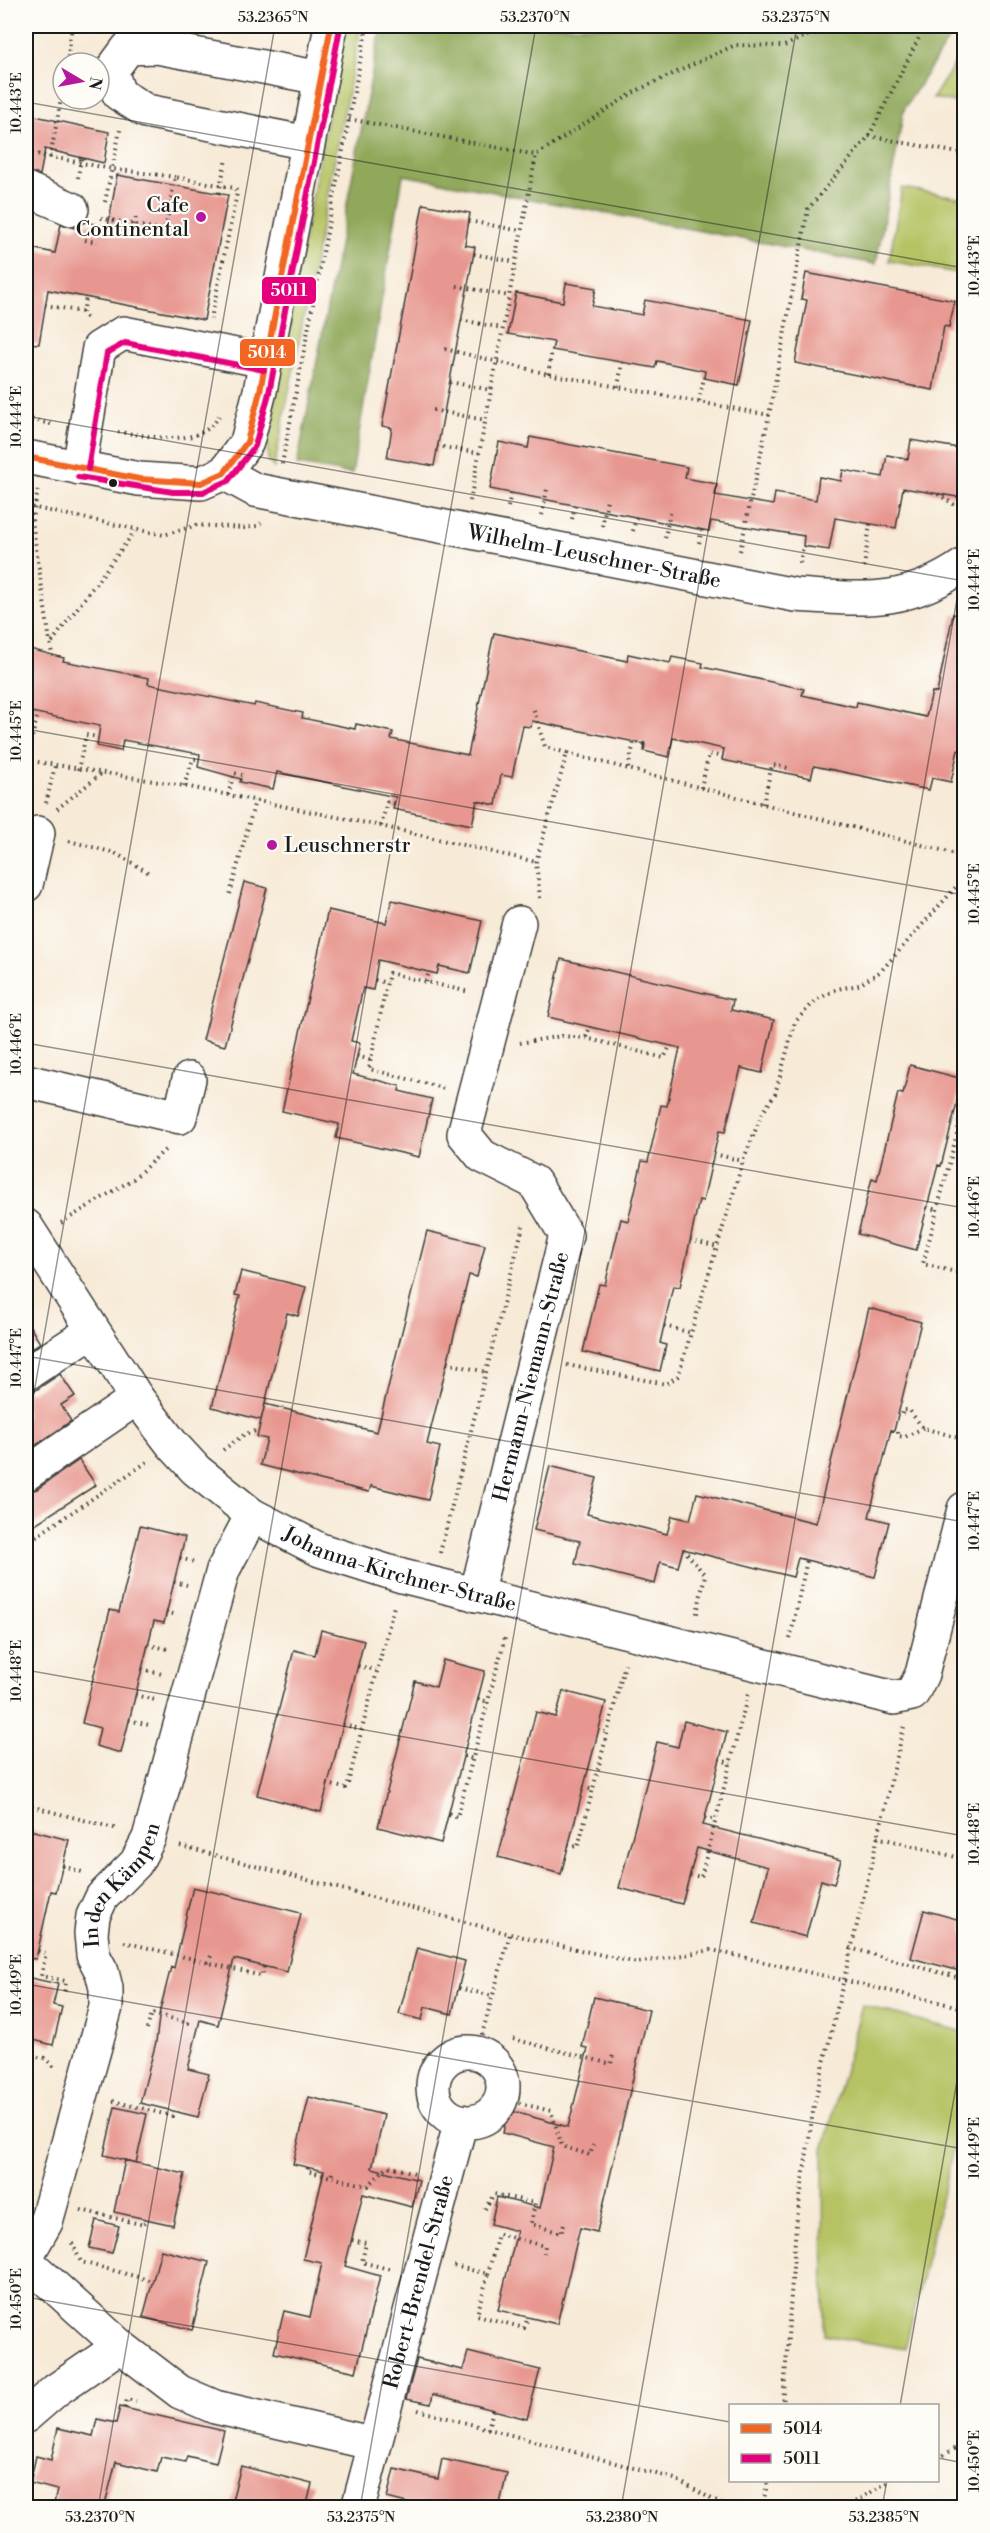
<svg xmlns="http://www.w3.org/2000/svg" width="990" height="2533" font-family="'Libre Bodoni',serif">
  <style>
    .green { fill: #b6c264; stroke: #696f40; stroke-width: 1.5 }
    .forest { fill: #90a85a; stroke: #56623b; stroke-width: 1.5 }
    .building { fill: #e7978f }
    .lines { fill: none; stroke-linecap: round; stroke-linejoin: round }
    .minor-casing { stroke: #3d3b38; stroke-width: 36 }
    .path { stroke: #3d3b38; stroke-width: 4; stroke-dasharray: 1.5 4.5; stroke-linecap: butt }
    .minor { stroke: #fff; stroke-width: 33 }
    .bus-1-casing { stroke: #fdfcf7; stroke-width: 10 }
    .bus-2-casing { stroke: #fdfcf7; stroke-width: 10 }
    .bus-1 { stroke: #f26522; stroke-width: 6 }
    .bus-2 { stroke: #e5007d; stroke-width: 6 }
    .ticks { fill: none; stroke: #1c1c1c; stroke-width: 1.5; stroke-opacity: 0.45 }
    .poi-dot { fill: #b5179e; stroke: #fdfcf7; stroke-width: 2 }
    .bus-dot { fill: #1c1c1c; stroke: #fdfcf7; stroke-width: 2 }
    .labels { text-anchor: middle; stroke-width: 4.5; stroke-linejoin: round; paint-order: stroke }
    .poi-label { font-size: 21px; fill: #1c1c1c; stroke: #fdfcf7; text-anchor: end }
    .street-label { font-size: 21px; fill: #1c1c1c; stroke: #fdfcf7 }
    .line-badge { stroke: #fdfcf7; stroke-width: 2 }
    .badge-label { font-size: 16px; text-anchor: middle; font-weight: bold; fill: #fff }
    .neatline { fill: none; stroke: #1c1c1c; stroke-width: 2 }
    .ticks-label { font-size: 15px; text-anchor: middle; fill: #1c1c1c }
  </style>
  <rect width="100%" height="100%" fill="#fdfcf7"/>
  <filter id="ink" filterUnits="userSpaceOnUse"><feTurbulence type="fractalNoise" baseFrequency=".0167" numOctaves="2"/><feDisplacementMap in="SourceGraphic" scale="12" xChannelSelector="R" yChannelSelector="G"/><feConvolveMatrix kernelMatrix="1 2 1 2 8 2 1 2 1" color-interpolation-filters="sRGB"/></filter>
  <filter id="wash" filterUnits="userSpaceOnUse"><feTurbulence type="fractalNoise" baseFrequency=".008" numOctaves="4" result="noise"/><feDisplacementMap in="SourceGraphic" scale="24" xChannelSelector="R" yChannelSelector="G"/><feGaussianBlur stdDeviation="1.35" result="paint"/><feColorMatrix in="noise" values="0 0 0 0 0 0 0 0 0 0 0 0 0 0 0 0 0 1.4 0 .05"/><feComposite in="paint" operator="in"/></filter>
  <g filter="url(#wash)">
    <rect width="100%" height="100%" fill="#f7ead7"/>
    <path class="green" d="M345 26H361L274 468 268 460 267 431Z
      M964 49V104L933 98Z
      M902 188 964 198V274L889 261Z
      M862 2005 964 2032V2105L905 2349 824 2335 823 2150Z"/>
    <path class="forest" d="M381 26H957L904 109 876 264 403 175 352 474 297 465Z"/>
    <g id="blocks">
      <path class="building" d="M26 114 109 132 104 163 45 149 40 175 26 171Z
        M117 175 228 195 204 320 48 290 39 344 26 343V247L55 253 61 224 74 228 85 222 108 227Z
        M423 204 470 213 465 245 475 247 434 466 387 458 392 428 382 426Z
        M806 273 955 301 949 327 944 326 933 390 795 363 807 300 801 299Z
        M566 283 596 288 592 306 642 315 645 300 752 320 739 385 704 378 705 371 657 361 655 368 552 350 554 342 508 334 516 293 563 302Z
        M530 437 687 467 685 478 717 484 715 495 773 505 775 493 816 500 819 477 841 481 843 470 883 477 887 455 908 459 911 440 964 449V498L903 488 896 528 835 518 829 550 803 546 804 536 711 521 709 531 490 489 499 442 528 448Z
        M953 614 964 615V752L958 750 951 782 932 778 929 790 814 766 811 778 722 760 724 749 673 738 669 757 644 751 645 744 532 721 531 727 523 726 512 777 501 775 496 805 477 801 472 825 393 809 396 797 277 772 273 789 240 782 241 779 198 767 200 754 123 740 121 751 97 746 100 726 26 711V648L64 658 63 661 149 678 148 684 254 706 255 703 303 713 302 718 355 729 356 724 393 732 391 739 468 755 494 633 627 661 628 654 670 663 672 657 703 663 702 667 804 689 802 695 856 707 857 702 926 717 932 692 937 693Z
        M244 882 267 888 225 1046 203 1040Z
        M392 900 482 921 470 973 439 966 437 974 378 960 373 990 363 988 351 1041 360 1043 353 1074 400 1086 399 1091 432 1099 419 1157 336 1138 339 1124 282 1111 328 910 386 923Z
        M561 959 733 1000 731 1010 774 1020 762 1073 741 1068 725 1132 719 1131 703 1201 699 1200 680 1287 673 1286 660 1343 666 1345 660 1371 583 1352 599 1284 605 1285 621 1219 628 1221 642 1161 648 1162 661 1105 667 1106 680 1048 548 1017Z
        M910 1065 963 1079 941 1166 938 1165 916 1250 858 1234 872 1178 877 1180 898 1093 903 1094Z
        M427 1231 485 1245 477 1277 469 1275 427 1444 440 1447 428 1500 371 1486 369 1492 260 1465 267 1439 257 1437 265 1404 377 1432Z
        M241 1271 306 1287 298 1316 287 1313 261 1420 212 1407 240 1296 235 1295Z
        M869 1308 921 1322 894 1431 891 1430 869 1517 889 1522 875 1577 798 1558 793 1577 683 1549 678 1567 660 1562 655 1584 575 1564 580 1541 534 1530 550 1466 597 1478 587 1514 667 1534 672 1516 690 1520 697 1493 816 1523Z
        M26 1320 40 1343 26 1352Z
        M60 1374 75 1396 61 1405 71 1421 26 1452V1392L36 1390Z
        M79 1460 96 1485 26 1530V1492L37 1489Z
        M140 1526 185 1537 164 1623 154 1621 121 1753 96 1746 100 1728 82 1723 110 1610 119 1612Z
        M321 1630 364 1641 321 1812 257 1795 294 1650 315 1655Z
        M443 1660 485 1671 441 1843 378 1827 415 1681 436 1687Z
        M563 1691 606 1702 561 1874 498 1857 536 1712 556 1717Z
        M684 1721 727 1732 703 1825 841 1860 834 1884 821 1880 806 1937 754 1923 768 1867 697 1848 682 1904 619 1888 657 1742 678 1747Z
        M26 1829 69 1840 56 1892 51 1891 36 1959 26 1958Z
        M193 1887 301 1913 287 1972 234 1959 218 2025 200 2020 188 2069 209 2074 198 2117 140 2103 156 2042 160 2010 171 1967 174 1968Z
        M924 1910 964 1921V1972L911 1958Z
        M417 1948 465 1961 452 2014 425 2007 422 2020 399 2014Z
        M26 1977 58 1984 53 2005 62 2007 53 2045 26 2038Z
        M594 1997 649 2010 597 2232 580 2228 557 2324 498 2310 517 2231 491 2224 497 2197 540 2208 554 2147 503 2133 508 2110 568 2127 588 2048 582 2047Z
        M309 2097 384 2115 372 2168 419 2180 412 2207 363 2194 345 2266 380 2276 356 2372 274 2353 284 2311 310 2317 322 2263 303 2259 324 2171 293 2164Z
        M115 2107 147 2114 136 2163 104 2155Z
        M125 2160 185 2174 173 2225 114 2212Z
        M96 2220 119 2226 112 2253 89 2248Z
        M161 2250 209 2262 192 2330 143 2317Z
        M468 2352 540 2370 527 2419 433 2394 431 2404 406 2399 417 2359 463 2370Z
        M120 2407 224 2431 216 2463 187 2456 185 2462 161 2457 157 2472 116 2462 104 2508H53L57 2490 30 2483 36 2456 51 2460 58 2428 93 2436 97 2419 116 2423Z
        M442 2459 507 2473 499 2508H426L387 2498 394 2469 438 2479Z
        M241 2466 312 2484 306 2508H230Z"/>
    </g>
  </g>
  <g filter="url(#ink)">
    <use href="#blocks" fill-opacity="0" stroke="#3d3b38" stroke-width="1.5"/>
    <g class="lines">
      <g class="minor-casing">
        <g id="minor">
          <path d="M308 143 146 111 119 94 111 71 128 48 157 47 321 78"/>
          <path d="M26 189 72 209"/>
          <path d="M26 457 139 479 201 483 224 473 247 442 260 391 331 26"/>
          <path d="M79 468 99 348 123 333 266 361"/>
          <path id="s1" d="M224 473 255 490 795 595C864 599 904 606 964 565"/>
          <path d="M26 885 38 833"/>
          <path d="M26 1081 180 1117 189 1079"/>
          <path id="s2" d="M26 1226 137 1398 172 1444 196 1470 252 1515 320 1550 402 1576 894 1698 912 1694 922 1674 964 1509"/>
          <path d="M26 1374 92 1331"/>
          <path d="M26 1474 137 1398"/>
          <path id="s3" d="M476 1595 566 1235 534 1182 482 1156 464 1134 519 923"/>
          <circle cx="468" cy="2087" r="35"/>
          <path id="s4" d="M26 2257 46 2222 106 2007V1988L102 1972 93 1955 91 1933 93 1916 102 1897 136 1863 149 1838 223 1570 252 1515"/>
          <path d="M26 2261 120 2346 180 2392 215 2407 375 2444"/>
          <path d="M26 2416 56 2390 120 2346"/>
          <path id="s5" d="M358 2508 461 2121"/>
        </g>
      </g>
      <path class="path" d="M67 63 72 26
        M349 119 536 155 636 91 735 45 784 46 829 26
        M869 136 964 154
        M26 152 112 169 175 177
        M50 158 62 94
        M78 178 81 158
        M219 193 226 159
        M105 202 120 130
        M101 218 162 230 166 226 175 177 235 188 237 193 211 319
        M469 221 521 231
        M134 225 136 216
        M85 240 97 242
        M474 254 515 262
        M457 286 509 296
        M45 305 83 312
        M86 318 83 312 86 298
        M461 320 502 328
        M445 349 548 374 769 415
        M548 374 552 350
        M450 382 491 390
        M618 387 622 363
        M699 401 704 378
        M433 410 485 420
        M26 418 54 425
        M118 432C149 435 200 450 219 416
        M437 446 479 453
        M282 464 367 26
        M38 490 32 521 52 655
        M938 494 964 511
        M470 501 536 155
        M26 506 164 535 197 525 244 528 257 526 261 523
        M508 507 511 493
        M542 515 547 489
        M572 519 575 505
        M602 526 607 500
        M633 531 636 517
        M665 538 670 512
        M699 543 702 529
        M740 551 769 415 808 209 869 136 925 26
        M800 563 803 546
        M864 567 870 524
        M52 642 135 531
        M534 710 545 747 567 753
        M26 760 184 786 381 826 536 862
        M26 760 38 714
        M628 768 634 742 645 744
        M78 770 86 735 98 737
        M184 786 193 759H199
        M701 788 709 754 723 757
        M228 795 234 773 242 775
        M46 803 55 766
        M763 804 772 765 789 768
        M57 809 101 774
        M381 826 387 802 394 803
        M69 841 115 853 151 874
        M230 894 255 801
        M540 898 536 862 567 753 964 856
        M375 980 387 983
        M426 982 429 972
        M586 1037 590 1027
        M520 1043 562 1036 586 1038 664 1058 670 1046
        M357 1056 370 1060
        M443 1088 369 1069 389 973 469 992
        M952 1120 964 1123
        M960 1122 923 1264 964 1274
        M714 1154 743 1161
        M927 1207 937 1210
        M61 1223 133 1179 167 1148
        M690 1240 718 1247
        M664 1326 692 1333
        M447 1363 486 1372
        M567 1365 666 1384 678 1376 743 1161 762 1114 775 1094 795 1022 816 1000 837 989 859 985 881 971 964 878
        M902 1414 903 1410H909L923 1428 964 1439
        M898 1432V1436L905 1437 923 1428
        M223 1450 245 1434 259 1430
        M26 1543 147 1462
        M683 1549 705 1575 696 1618
        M440 1553 523 1226
        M180 1558 194 1562
        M174 1582 187 1585
        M166 1612 177 1615
        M790 1639 807 1560
        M148 1645 168 1649
        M358 1666 376 1670
        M142 1669 162 1674
        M135 1695 155 1700
        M478 1699 489 1702
        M129 1720 149 1725
        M343 1725 361 1729
        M598 1730 608 1733
        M464 1756 473 1759
        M719 1760 731 1763
        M327 1784 345 1788 348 1783 394 1606
        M583 1787 593 1790
        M26 1805 118 1829
        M449 1814 457 1817 506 1634
        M705 1817 716 1820
        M877 1837 964 1859
        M568 1845 578 1847 625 1664
        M180 1846 510 1934 637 1963 712 1950 964 2008
        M63 1866 82 1872
        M690 1875 701 1877 748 1694
        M124 1942 262 1976 264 1966
        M850 1948 964 1979
        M38 1951 46 1953 41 1976 66 1981 64 1995
        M208 1963 212 1954
        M459 1988 493 1996
        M147 2029 152 2013 188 2023 190 2018
        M513 2039 611 2064 613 2054
        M477 2052 510 1934
        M26 2055 45 2058 56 2069
        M502 2099 551 2111 562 2146 590 2155 593 2145
        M113 2101 172 2116 173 2111
        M26 2132H28L26 2144
        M308 2168 307 2171 331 2177
        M332 2173 331 2177 368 2186 388 2166 415 2173
        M485 2209 494 2194 535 2203 531 2224 561 2233 564 2224
        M81 2210 144 2225 146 2219
        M352 2240 366 2243 362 2262 389 2269
        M72 2243 81 2262 153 2281
        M454 2266 488 2274 477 2315 524 2328 528 2317
        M488 2274 498 2234 545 2246 544 2253
        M783 2406 796 2225 814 2105 904 1727
        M125 2408 127 2399 136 2401
        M418 2410 675 2479 719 2503 734 2508
        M488 2429 493 2410
        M938 2458 964 2444
        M307 2504 319 2508
        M762 2508 768 2480
        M845 2508 891 2480"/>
      <use href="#minor" class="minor"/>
      <g class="bus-1-casing">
        <path id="bus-1" d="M26 457 139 479 201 483 224 473 247 442 260 391 331 26"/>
      </g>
      <g class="bus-2-casing">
        <path id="bus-2" d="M88 469 107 353 125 343 264 370
          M78 477 173 492H203L228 481 255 446 269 393 340 28"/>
      </g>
      <use href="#bus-1" class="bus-1"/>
      <use href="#bus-2" class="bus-2"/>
    </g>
  </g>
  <path class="ticks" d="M26 102 964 268M26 416 964 581M26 729 964 895M26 1043 964 1208M26 1356 964 1522M26 1438 275 26M26 1670 964 1836M26 1984 964 2149M26 2297 730 2422M900 2406 964 2041M938 2458 964 2463M98 2508 536 26M360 2508 797 26M621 2508 964 559M882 2508 887 2480"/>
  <g class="poi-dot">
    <circle cx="201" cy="217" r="6"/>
    <circle cx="272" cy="845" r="6"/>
  </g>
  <circle class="bus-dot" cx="113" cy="483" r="5"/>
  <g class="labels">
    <g class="poi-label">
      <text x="189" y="212">Cafe<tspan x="189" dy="24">Continental</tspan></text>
      <text x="284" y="852" text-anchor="start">Leuschnerstr</text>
    </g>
    <g class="street-label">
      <text dy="7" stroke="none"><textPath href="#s1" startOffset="381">Wilhelm-Leuschner-Straße</textPath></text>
      <text dy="7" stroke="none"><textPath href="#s3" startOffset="225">Hermann-Niemann-Straße</textPath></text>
      <text dy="7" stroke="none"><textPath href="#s2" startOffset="528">Johanna-Kirchner-Straße</textPath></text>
      <text dy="7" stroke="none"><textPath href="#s4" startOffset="398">In den Kämpen</textPath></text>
      <text dy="7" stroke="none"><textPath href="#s5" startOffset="234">Robert-Brendel-Straße</textPath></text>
    </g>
  </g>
  <g class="line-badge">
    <rect x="261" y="276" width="56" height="29" rx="6" fill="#e5007d"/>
    <rect x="239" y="338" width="57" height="29" rx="6" fill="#f26522"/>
  </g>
  <g class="badge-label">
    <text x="289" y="296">5011</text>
    <text x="267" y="358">5014</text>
  </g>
  <rect width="990" height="2533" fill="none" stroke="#fdfcf7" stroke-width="66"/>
  <rect x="729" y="2404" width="210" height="78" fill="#fdfcf7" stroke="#a3a29f" stroke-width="1.5"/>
  <rect x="741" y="2424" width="30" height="9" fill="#f26522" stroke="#a3a29f" stroke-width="1.5"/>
  <text x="783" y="2434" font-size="18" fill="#1c1c1c">5014</text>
  <rect x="741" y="2454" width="30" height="9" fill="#e5007d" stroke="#a3a29f" stroke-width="1.5"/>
  <text x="783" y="2464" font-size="18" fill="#1c1c1c">5011</text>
  <g transform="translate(81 81) rotate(100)"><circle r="28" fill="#fdfcf7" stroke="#a3a29f" stroke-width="1.5"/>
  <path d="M0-4.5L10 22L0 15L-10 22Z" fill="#b5179e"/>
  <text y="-9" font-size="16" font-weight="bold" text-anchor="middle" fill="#1c1c1c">N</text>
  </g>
  <rect x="33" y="33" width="924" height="2467" class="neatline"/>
  <g class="ticks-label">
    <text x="273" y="22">53.2365°N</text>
    <text x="535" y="22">53.2370°N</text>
    <text x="796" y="22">53.2375°N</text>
    <text transform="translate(16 103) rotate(-90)" y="5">10.443°E</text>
    <text transform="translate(974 266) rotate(-90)" y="5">10.443°E</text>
    <text transform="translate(16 417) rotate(-90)" y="5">10.444°E</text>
    <text transform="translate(974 580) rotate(-90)" y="5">10.444°E</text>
    <text transform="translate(16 731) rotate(-90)" y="5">10.445°E</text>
    <text transform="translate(974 894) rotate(-90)" y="5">10.445°E</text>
    <text transform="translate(16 1044) rotate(-90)" y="5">10.446°E</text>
    <text transform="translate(974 1207) rotate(-90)" y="5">10.446°E</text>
    <text transform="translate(16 1358) rotate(-90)" y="5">10.447°E</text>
    <text transform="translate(974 1521) rotate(-90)" y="5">10.447°E</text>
    <text transform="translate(16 1671) rotate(-90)" y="5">10.448°E</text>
    <text transform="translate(974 1834) rotate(-90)" y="5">10.448°E</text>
    <text transform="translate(16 1985) rotate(-90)" y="5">10.449°E</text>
    <text transform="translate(974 2148) rotate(-90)" y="5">10.449°E</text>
    <text transform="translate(16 2299) rotate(-90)" y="5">10.450°E</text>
    <text transform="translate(974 2461) rotate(-90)" y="5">10.450°E</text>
    <text x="100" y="2522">53.2370°N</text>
    <text x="361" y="2522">53.2375°N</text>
    <text x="622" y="2522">53.2380°N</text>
    <text x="884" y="2522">53.2385°N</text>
  </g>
</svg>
